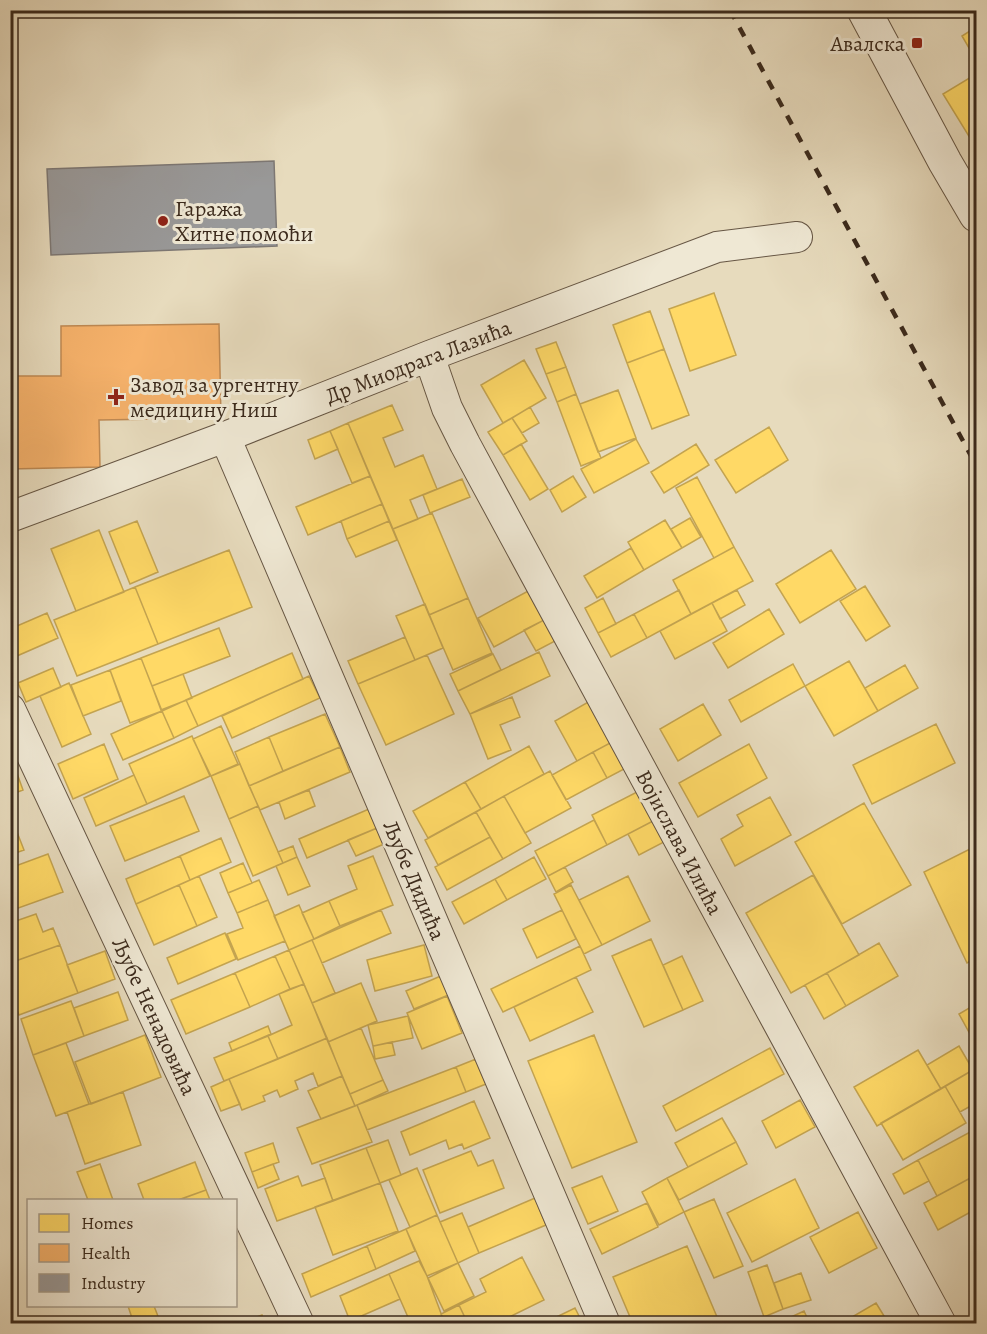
<svg xmlns="http://www.w3.org/2000/svg" width="987" height="1334" font-family="Alegreya,serif">
  <style>
    .homes { fill: #ffd966; stroke: #c4a450; stroke-width: 1.5 }
    .health { fill: #f6b26b; stroke: #be8953; stroke-width: 1.5 }
    .industry { fill: #999; stroke: #7d7874; stroke-width: 1.5 }
    .lines { fill: none; stroke-linecap: round; stroke-linejoin: round }
    .minor-casing { stroke: #665644; stroke-width: 32 }
    .tertiary-casing { stroke: #665644; stroke-width: 35 }
    .minor { stroke: #efe8d4; stroke-width: 30 }
    .tertiary { stroke: #efe8d4; stroke-width: 33 }
    .rail { stroke: #3b2a1c; stroke-width: 4.5; stroke-dasharray: 10 10; stroke-linecap: butt }
    .poi-dot { fill: #8f2418; stroke: #efe8d4; stroke-width: 2 }
    .labels { text-anchor: middle; stroke-width: 6; stroke-linejoin: round; paint-order: stroke }
    .poi-label { font-size: 22px; fill: #3b2a1c; stroke: #efe8d4; text-anchor: start }
    .street-label { font-size: 22px; fill: #3b2a1c; stroke: #efe8d4 }
  </style>
  <rect width="100%" height="100%" fill="#e7dbbd"/>
  <filter id="stains"><feTurbulence type="fractalNoise" baseFrequency=".00333" numOctaves="4"/><feColorMatrix values="0 0 0 0 .2 0 0 0 0 .09 0 0 0 0 .02 0 0 0 .5 -.17"/></filter>
  <radialGradient id="worn" r=".72"><stop offset=".6" stop-color="#630" stop-opacity="0"/><stop offset="1" stop-color="#630" stop-opacity=".3"/></radialGradient>
  <path class="homes" d="M976 27V60L962 36Z
    M976 74V134L970 138 943 94Z
    M714 293 736 355 690 371 669 309Z
    M650 311 664 349 627 363 613 325Z
    M556 342 566 367 546 374 536 349Z
    M664 349 689 415 652 429 627 363Z
    M524 360 546 398 503 423 481 385Z
    M566 367 576 394 557 402 546 374Z
    M618 390 636 438 598 452 580 404Z
    M576 394 601 458 581 466 557 402Z
    M392 405 403 430 383 438 395 467 423 455 437 489 410 500 418 519 393 529 348 423Z
    M530 407 539 423 522 433 512 418Z
    M512 418 527 441 503 455 488 432Z
    M348 423 370 476 352 483 330 431Z
    M769 427 788 460 736 493 715 460Z
    M330 431 338 449 315 459 308 440Z
    M636 439 649 463 594 493 581 469Z
    M521 444 548 489 530 500 503 455Z
    M696 444 709 465 664 493 651 472Z
    M370 476 382 504 308 535 296 507Z
    M573 476 586 497 562 512 550 490Z
    M697 477 734 547 714 558 676 488Z
    M462 479 470 497 430 513 423 495Z
    M382 504 389 521 347 539 341 521Z
    M432 513 468 598 429 615 393 529Z
    M690 518 701 537 682 548 671 529Z
    M665 520 682 548 644 570 628 542Z
    M137 521 158 572 130 584 109 532Z
    M389 521 397 540 356 557 347 539Z
    M99 530 124 592 76 611 51 549Z
    M734 547 753 581 691 614 673 580Z
    M631 548 644 570 597 598 584 576Z
    M229 550 252 607 158 644 135 587Z
    M831 550 856 589 800 623 776 584Z
    M865 586 890 626 866 641 840 601Z
    M135 587 158 644 77 676 54 620Z
    M530 590 546 619 494 647 478 618Z
    M679 590 691 614 647 638 634 614Z
    M737 590 745 605 720 619 712 603Z
    M468 598 492 653 453 670 429 615Z
    M603 598 616 624 598 633 585 608Z
    M712 603 727 631 675 659 660 631Z
    M425 604 443 648 415 660 396 616Z
    M769 609 784 634 728 668 713 643Z
    M47 613 58 638 10 659V629Z
    M634 614 647 638 611 657 598 633Z
    M546 619 557 640 536 651 524 630Z
    M219 628 230 656 152 686 141 658Z
    M405 637 415 660 358 684 348 661Z
    M539 652 550 676 470 714 458 691Z
    M292 653 303 679 198 726 186 700Z
    M493 654 501 670 458 691 450 674Z
    M427 655 454 714 386 745 358 684Z
    M141 658 162 711 130 723 110 670Z
    M849 661 878 711 834 736 805 686Z
    M793 664 805 686 741 722 729 700Z
    M905 665 918 688 878 711 865 688Z
    M53 668 61 687 26 702 18 683Z
    M110 670 121 701 83 716 71 685Z
    M183 674 192 698 161 710 152 686Z
    M309 676 320 698 232 738 222 716Z
    M69 683 91 734 62 747 40 696Z
    M512 697 520 717 500 725 511 750 488 759 470 714Z
    M186 700 198 726 174 738 162 711Z
    M590 701 612 742 577 761 555 721Z
    M703 704 721 735 678 761 660 729Z
    M162 711 174 738 123 760 111 734Z
    M325 714 340 747 283 771 269 737Z
    M936 724 955 763 872 804 853 765Z
    M221 726 238 764 211 776 193 739Z
    M192 736 210 776 147 804 129 764Z
    M269 737 283 771 249 786 235 752Z
    M612 742 626 768 607 778 593 752Z
    M104 744 118 779 73 799 58 764Z
    M749 744 767 778 698 817 679 783Z
    M529 746 544 774 481 809 465 782Z
    M340 747 350 772 260 810 249 786Z
    M593 752 607 778 566 800 552 775Z
    M240 764 258 806 229 819 211 776Z
    M14 765 23 790 10 795V766Z
    M550 771 571 808 525 833 504 796Z
    M134 775 147 804 96 826 84 798Z
    M465 782 481 809 428 838 413 811Z
    M309 790 315 806 285 819 279 802Z
    M637 792 653 821 607 845 592 815Z
    M184 796 199 831 125 861 110 826Z
    M504 796 531 843 503 859 476 812Z
    M770 797 791 835 735 866 721 839 743 826 737 815Z
    M864 803 911 885 842 924 795 842Z
    M258 806 283 863 253 876 229 819Z
    M369 809 377 828 307 858 299 839Z
    M476 812 490 837 438 865 425 840Z
    M594 820 607 845 548 876 535 851Z
    M653 821 664 842 639 855 628 834Z
    M15 827 24 850 10 855V829Z
    M377 828 384 844 356 856 348 840Z
    M490 837 503 859 447 890 435 867Z
    M221 838 231 862 190 880 180 856Z
    M293 846 297 857 283 863 278 852Z
    M976 846V958L967 963 924 872Z
    M48 854 63 892 10 911V868Z
    M180 856 190 880 136 904 126 879Z
    M373 856 393 905 340 926 329 901 357 889 348 866Z
    M297 857 310 886 288 895 276 866Z
    M534 857 546 879 507 900 495 879Z
    M243 863 252 883 228 893 220 873Z
    M565 867 573 882 556 892 548 876Z
    M813 875 859 955 791 993 746 913Z
    M199 876 217 917 197 926 179 885Z
    M628 876 650 921 602 945 579 900Z
    M495 879 507 900 464 924 452 902Z
    M259 880 268 900 237 913 228 893Z
    M179 885 197 926 154 945 136 904Z
    M571 885 602 945 584 954 554 894Z
    M268 900 285 941 238 960 227 934 243 928 237 913Z
    M329 901 340 926 314 939 302 913Z
    M299 905 314 939 289 950 274 916Z
    M381 910 391 933 322 963 312 940Z
    M562 910 576 939 537 958 523 929Z
    M36 914 43 932 53 928 60 945 10 963V923Z
    M225 933 236 959 178 984 167 958Z
    M651 939 683 1010 644 1027 612 956Z
    M312 940 335 993 312 1003 289 950Z
    M879 943 898 976 846 1006 827 973Z
    M60 945 78 993 19 1015 10 992V963Z
    M424 945 432 976 375 991 367 960Z
    M580 946 591 970 503 1012 491 989Z
    M289 950 304 984 290 989 275 956Z
    M105 951 115 979 78 993 67 965Z
    M275 956 290 989 250 1007 235 973Z
    M682 956 703 1001 683 1010 663 965Z
    M235 973 250 1007 186 1034 171 1000Z
    M827 973 846 1006 824 1019 805 985Z
    M443 975 451 994 414 1009 406 991Z
    M576 977 593 1012 530 1041 514 1007Z
    M361 983 377 1021 328 1042 312 1003Z
    M304 984 327 1038 278 1059 268 1036 292 1025 279 994Z
    M118 992 128 1020 84 1036 74 1008Z
    M447 996 462 1033 422 1049 407 1013Z
    M71 1001 84 1036 33 1055 21 1019Z
    M976 1004V1045L959 1014Z
    M408 1016 413 1038 373 1046 368 1025Z
    M268 1026 271 1034 232 1051 229 1043Z
    M361 1028 383 1080 350 1094 328 1042Z
    M145 1035 161 1077 91 1104 75 1062Z
    M594 1035 637 1142 572 1168 528 1061Z
    M268 1036 278 1059 224 1081 214 1058Z
    M327 1038 342 1076 318 1086 313 1073 295 1081 298 1089 280 1097 277 1090 263 1096 265 1101 242 1110 229 1079Z
    M392 1042 395 1055 375 1059 373 1046Z
    M66 1043 89 1104 56 1116 33 1055Z
    M959 1046 973 1070 941 1089 927 1065Z
    M770 1048 784 1074 676 1131 663 1106Z
    M918 1050 941 1089 877 1126 854 1087Z
    M476 1059 486 1084 466 1092 456 1067Z
    M456 1067 466 1092 367 1130 357 1105Z
    M976 1068V1103L960 1112 945 1086Z
    M342 1076 355 1106 321 1119 308 1091Z
    M229 1079 240 1104 221 1111 211 1087Z
    M383 1080 388 1091 355 1106 350 1094Z
    M945 1086 966 1123 903 1160 881 1123Z
    M123 1092 141 1145 85 1164 67 1112Z
    M800 1100 815 1127 776 1148 762 1121Z
    M474 1101 490 1138 464 1149 462 1144 449 1149 446 1140 410 1155 401 1132Z
    M357 1105 372 1142 312 1164 297 1128Z
    M722 1118 736 1142 688 1167 675 1143Z
    M972 1131 976 1140V1175L937 1196 918 1160Z
    M388 1140 401 1175 380 1183 366 1148Z
    M736 1142 747 1164 679 1200 667 1178Z
    M273 1143 279 1162 252 1172 245 1153Z
    M366 1148 380 1183 333 1201 320 1165Z
    M471 1151 478 1166 493 1160 504 1188 440 1213 423 1170Z
    M918 1160 929 1181 904 1194 893 1174Z
    M195 1162 206 1190 178 1200H144L138 1184Z
    M100 1164 113 1200H88L77 1172Z
    M273 1164 279 1179 258 1188 252 1172Z
    M417 1168 437 1215 410 1227 389 1180Z
    M976 1175V1209L938 1230 924 1203Z
    M298 1176 302 1186 325 1178 333 1201 277 1221 265 1189Z
    M602 1176 618 1211 588 1224 572 1188Z
    M667 1178 684 1212 659 1225 642 1192Z
    M795 1179 819 1228 752 1262 727 1213Z
    M380 1183 398 1231 333 1255 315 1207Z
    M206 1190 210 1200H185L184 1198Z
    M535 1198 546 1225 479 1253 468 1227Z
    M714 1199 743 1266 714 1278 684 1212Z
    M647 1203 658 1227 602 1254 590 1229Z
    M858 1212 877 1248 829 1273 810 1237Z
    M462 1213 479 1253 458 1263 440 1222Z
    M437 1215 458 1263 427 1276 406 1229Z
    M406 1229 415 1251 376 1269 367 1246Z
    M367 1246 376 1269 311 1297 302 1274Z
    M687 1246 720 1324H633L613 1277Z
    M522 1257 544 1300 495 1324H468L459 1305 486 1292 480 1279Z
    M419 1261 427 1276 445 1324H411L389 1274Z
    M458 1263 474 1296 444 1311 428 1278Z
    M767 1265 783 1309 764 1317 748 1272Z
    M801 1273 811 1300 783 1309 774 1283Z
    M389 1274 400 1299 350 1321 340 1296Z
    M876 1303 889 1324H840Z
    M459 1305 468 1324H446L441 1314Z
    M128 1306H154L161 1324H134Z
    M575 1308 583 1324H542Z
    M804 1311 810 1324H776Z
    M262 1315 265 1324H239Z"/>
  <path class="health" d="M219 324 221 418 99 420 100 467 10 469V376H61V326Z"/>
  <path class="industry" d="M274 161 277 246 51 255 47 169Z"/>
  <g class="lines">
    <g class="minor-casing">
      <path id="minor" d="M429 356 447 408 465 444 941 1324
        M225 437 605 1324
        M10 517 225 437 429 356 717 247 797 237
        M10 709 299 1324"/>
    </g>
    <g class="tertiary-casing">
      <path id="tertiary" d="M864 10 945 162 976 215"/>
    </g>
    <use href="#minor" class="minor"/>
    <use href="#tertiary" class="tertiary"/>
    <path class="rail" d="M730 10 976 465"/>
  </g>
  <g class="poi-dot">
    <rect x="911" y="37" width="12" height="12" rx="3"/>
    <circle cx="163" cy="221" r="6"/>
    <path d="M113 388h6v6h6v6h-6v6h-6v-6h-6v-6h6z"/>
  </g>
  <g class="labels">
    <g class="poi-label">
      <text x="905" y="51" text-anchor="end">Авалска</text>
      <text x="175" y="216">Гаража<tspan x="175" dy="25">Хитне помоћи</tspan></text>
      <text x="130" y="392">Завод за ургентну<tspan x="130" dy="25">медицину Ниш</tspan></text>
    </g>
    <g class="street-label">
      <text transform="translate(418 361) rotate(-21)" y="8">Др Миодрага Лазића</text>
      <text transform="translate(680 842) rotate(62)" y="8">Војислава Илића</text>
      <text transform="translate(415 880) rotate(67)" y="8">Љубе Дидића</text>
      <text transform="translate(155 1016) rotate(65)" y="8">Љубе Ненадовића</text>
    </g>
  </g>
  <rect width="987" height="1334" fill="none" stroke="#e7dbbd" stroke-width="36"/>
  <rect x="12" y="12" width="963" height="1310" fill="none" stroke="#3b2a1c" stroke-width="3"/>
  <rect x="18" y="18" width="951" height="1298" fill="none" stroke="#3b2a1c" stroke-width="1.5"/>
  <rect x="27" y="1199" width="210" height="108" fill="#efe8d4" stroke="#a79c8a" stroke-width="1.5"/>
  <rect x="39" y="1214" width="30" height="18" fill="#ffd966" stroke="#a79c8a" stroke-width="1.5"/>
  <text x="81" y="1229" font-size="18" fill="#3b2a1c">Homes</text>
  <rect x="39" y="1244" width="30" height="18" fill="#f6b26b" stroke="#a79c8a" stroke-width="1.5"/>
  <text x="81" y="1259" font-size="18" fill="#3b2a1c">Health</text>
  <rect x="39" y="1274" width="30" height="18" fill="#999999" stroke="#a79c8a" stroke-width="1.5"/>
  <text x="81" y="1289" font-size="18" fill="#3b2a1c">Industry</text>
  <rect width="100%" height="100%" filter="url(#stains)"/>
  <rect width="100%" height="100%" fill="url(#worn)"/>
</svg>
